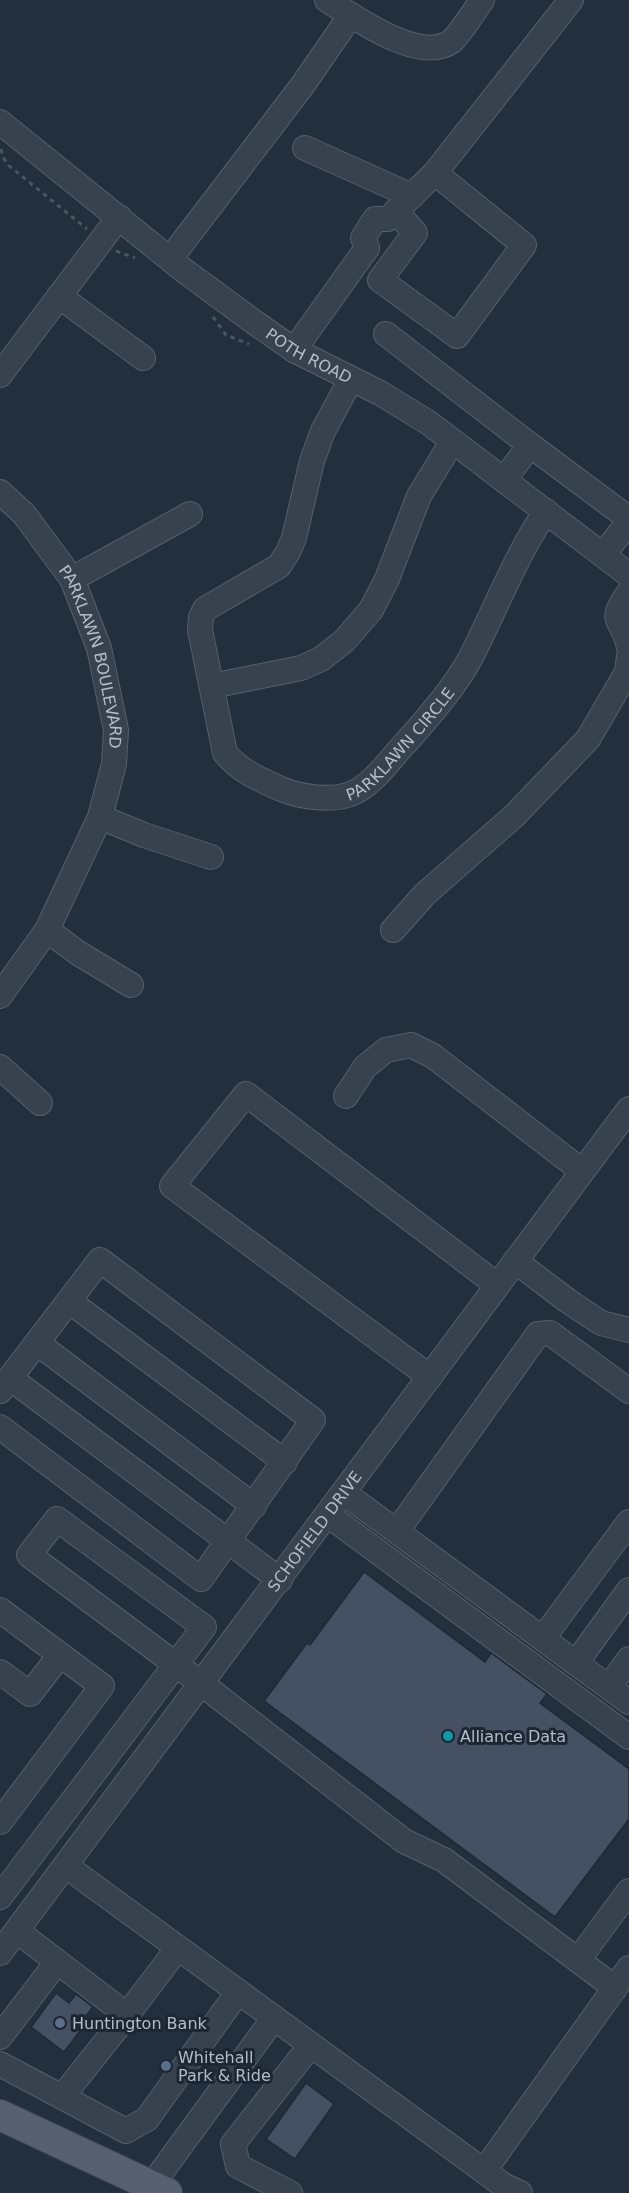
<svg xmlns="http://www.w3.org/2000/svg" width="629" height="2193" font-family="'DejaVu Sans',sans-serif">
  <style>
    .building { fill: #455162; stroke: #1f2835; stroke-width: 1.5 }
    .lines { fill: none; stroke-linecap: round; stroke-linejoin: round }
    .minor-casing { stroke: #565f6c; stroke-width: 26 }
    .major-casing { stroke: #414a57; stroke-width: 32 }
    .path { stroke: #44595c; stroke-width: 3; stroke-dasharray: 4.5 4.5; stroke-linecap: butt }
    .minor { stroke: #38414e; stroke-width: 24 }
    .major { stroke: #56606e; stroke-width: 30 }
    .culture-dot { fill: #0f9aa8; stroke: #1d2633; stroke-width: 2 }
    .service-dot { fill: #5c6f8a; stroke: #1d2633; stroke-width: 2 }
    .labels { text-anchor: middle; stroke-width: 6; stroke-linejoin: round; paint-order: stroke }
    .street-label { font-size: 16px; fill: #b4bcc9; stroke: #1d2633 }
    .poi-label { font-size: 16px; fill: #b4bcc9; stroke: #1d2633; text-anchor: start }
  </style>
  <rect width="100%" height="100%" fill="#242f3e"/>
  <path class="building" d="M364 1572 485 1662 491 1653 547 1694 540 1703 629 1769V1819L555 1917 264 1701 307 1643 310 1645Z
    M56 1993 69 2003 76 1994 93 2007 86 2016 90 2018 64 2052 31 2027Z
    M306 2083 334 2104 295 2159 266 2139Z"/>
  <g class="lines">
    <g class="minor-casing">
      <g id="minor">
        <path d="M327 0C355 17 420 65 452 41 460 34 475 10 482 0"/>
        <path id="s1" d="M0 122 182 269 254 322 294 350 380 393 429 423 629 575"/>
        <path d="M305 148 412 196"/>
        <path d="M396 211 415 233 380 280 457 336 524 245 435 173"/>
        <path d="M367 248 363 238 375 219H388L435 173 571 0"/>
        <path d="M170 259 302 86 351 15"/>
        <path d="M59 296 143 358"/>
        <path d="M386 334 530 445"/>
        <path d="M294 350 367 248"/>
        <path d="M0 375 119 217"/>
        <path id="s2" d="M351 379 323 431 312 461 294 538 288 552 279 566 205 609 201 617 200 630 225 753C241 772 259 779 281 789 300 797 333 802 353 793 371 785 386 765 399 750 423 724 455 688 471 657 496 608 515 557 546 511"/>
        <path d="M504 480 530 445 624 515 627 524 603 555"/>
        <path id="s3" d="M0 492 24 514 72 579 99 648 116 730 114 764 100 817 47 930 0 996"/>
        <path d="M72 579 190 514"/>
        <path d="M629 592C606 624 623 617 629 647"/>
        <path d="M212 686 301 668 321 659 344 641 371 610 387 579 419 496 452 442"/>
        <path d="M100 817 144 835 211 857"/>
        <path d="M47 930 78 953 131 985"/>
        <path d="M393 930 425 894 514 816 588 739 627 672 629 656"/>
        <path d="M0 1067 40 1103"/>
        <path d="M346 1096 365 1067 386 1050 411 1045 433 1056 582 1171"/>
        <path d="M515 1261 568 1301 601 1323 629 1330"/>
        <path d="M69 1301 285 1462"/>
        <path d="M37 1343 254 1506"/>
        <path d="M430 1377 172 1186 246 1094 497 1285"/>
        <path d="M10 1378 280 1580"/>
        <path d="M0 1391 100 1260 313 1420 201 1579 0 1427"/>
        <path d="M344 1493 629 1702"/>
        <path d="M328 1515 629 1737"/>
        <path d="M397 1531 538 1334 550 1333 629 1391"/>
        <path d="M0 1610 102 1686 0 1822"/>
        <path d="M543 1638 629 1522"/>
        <path d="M576 1663 629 1590"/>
        <path d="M0 1672 30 1694 60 1655"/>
        <path d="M609 1687 629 1659"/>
        <path d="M66 1866 503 2185 520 2193"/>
        <path d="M0 1897 176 1664 204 1627 57 1519 29 1555 202 1684 404 1841 444 1860 615 1988"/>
        <path d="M17 1931 127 2015 178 1948"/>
        <path id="s4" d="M0 1953 629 1109"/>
        <path d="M578 1960 629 1891"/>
        <path d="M0 2037 57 1962"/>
        <path d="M0 2064 126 2131 147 2119 238 1992"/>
        <path d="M62 2097 127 2015"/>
        <path d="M484 2171 629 1968"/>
        <path d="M146 2193 274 2018"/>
        <path d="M290 2193 238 2166 233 2144 311 2045"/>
      </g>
    </g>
    <g class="major-casing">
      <path id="major" d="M0 2115 167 2193"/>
    </g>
    <path class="path" d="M1 149 3 157 8 165 87 229
      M116 251 135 258
      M213 317 226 335 249 344"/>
    <use href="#minor" class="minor"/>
    <use href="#major" class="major"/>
  </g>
  <circle class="culture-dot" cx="448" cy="1736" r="6"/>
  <g class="service-dot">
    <circle cx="60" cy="2023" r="6"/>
    <circle cx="166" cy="2066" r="6"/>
  </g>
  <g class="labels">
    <g class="street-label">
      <text dy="6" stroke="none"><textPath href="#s1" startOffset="388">POTH ROAD</textPath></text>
      <text dy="6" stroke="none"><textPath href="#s3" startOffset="194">PARKLAWN BOULEVARD</textPath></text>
      <text dy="6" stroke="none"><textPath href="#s2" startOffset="644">PARKLAWN CIRCLE</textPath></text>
      <text dy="6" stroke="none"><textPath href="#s4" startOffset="526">SCHOFIELD DRIVE</textPath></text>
    </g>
    <g class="poi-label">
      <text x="460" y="1742">Alliance Data</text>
      <text x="72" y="2029">Huntington Bank</text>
      <text x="178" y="2063">Whitehall<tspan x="178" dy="18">Park &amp; Ride</tspan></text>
    </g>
  </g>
</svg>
